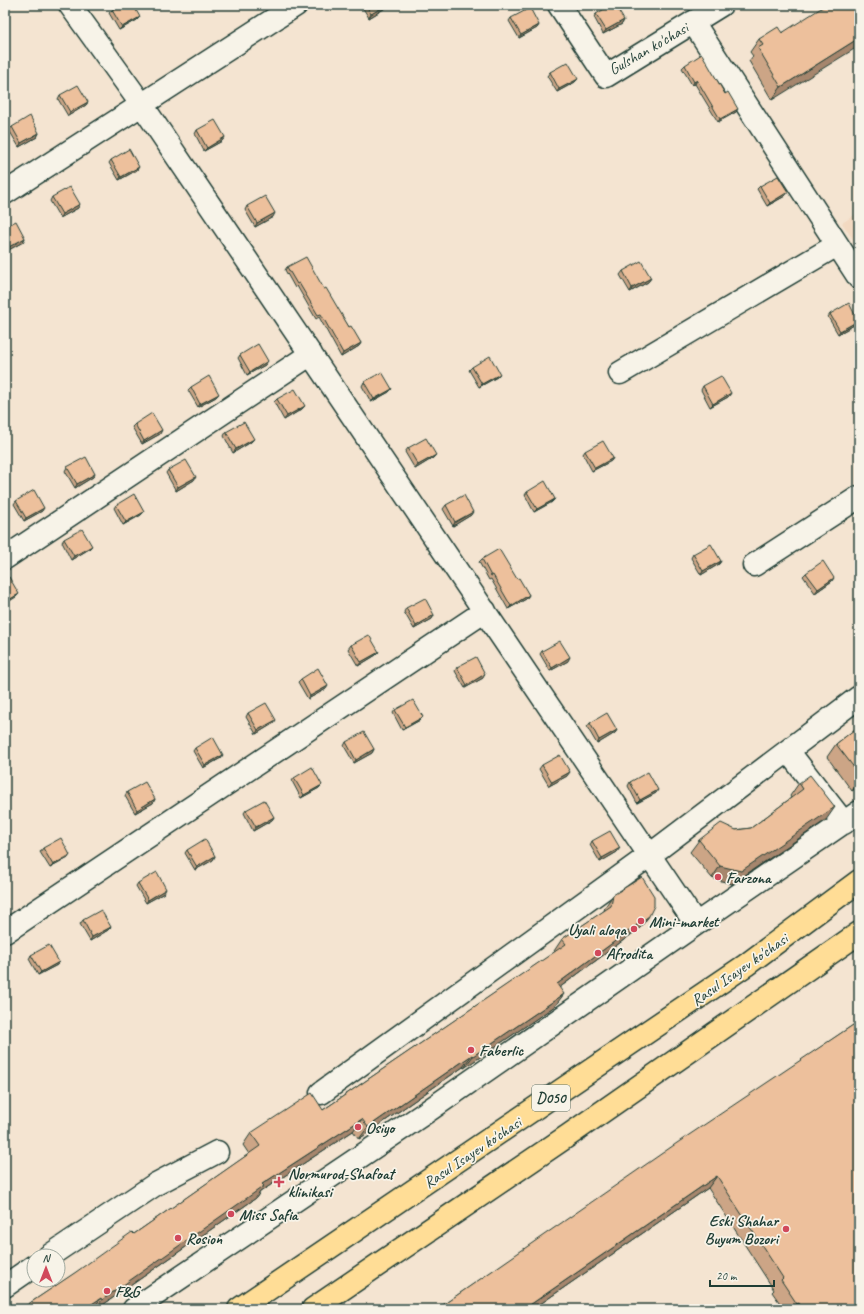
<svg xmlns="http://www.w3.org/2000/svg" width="864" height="1314" font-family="Caveat,sans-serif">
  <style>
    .built { fill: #f2d9c1 }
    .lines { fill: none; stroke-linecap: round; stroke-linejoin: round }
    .street-casing { stroke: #1f3d34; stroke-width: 25 }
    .primary-casing { stroke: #1f3d34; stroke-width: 25 }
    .street { stroke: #f7f3e8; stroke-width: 22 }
    .primary { stroke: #ffdd96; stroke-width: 22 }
    .wall { fill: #cca586; stroke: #1f3d34 }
    .shaded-wall { fill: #a6866d; stroke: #1f3d34 }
    .building { fill: #edc09c; stroke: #1f3d34 }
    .poi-dot { fill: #d1495b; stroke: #f7f3e8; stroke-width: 1.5 }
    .labels { text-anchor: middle; stroke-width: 3.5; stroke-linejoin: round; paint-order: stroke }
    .shield { fill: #f7f3e8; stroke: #60746a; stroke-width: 1 }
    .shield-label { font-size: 15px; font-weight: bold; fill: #1f3d34 }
    .street-label { font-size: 16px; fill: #1f3d34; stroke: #f7f3e8 }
    .poi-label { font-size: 16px; font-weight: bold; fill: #1f3d34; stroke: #f7f3e8; text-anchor: start }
  </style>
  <rect width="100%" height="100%" fill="#f4e4d1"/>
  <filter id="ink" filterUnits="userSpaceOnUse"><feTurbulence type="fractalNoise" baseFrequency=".025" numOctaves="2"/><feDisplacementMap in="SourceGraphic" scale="8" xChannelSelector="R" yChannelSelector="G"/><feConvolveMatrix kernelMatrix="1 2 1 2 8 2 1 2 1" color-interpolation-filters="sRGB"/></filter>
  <g filter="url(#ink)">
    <path class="built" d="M859 212V248L842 223Z"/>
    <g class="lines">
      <g class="street-casing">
        <path id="street" d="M70 5 142 105 696 924
          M559 5 606 76 721 5
          M693 22 859 278
          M5 193 296 5
          M620 373 837 245
          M5 558 311 354
          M754 565 859 497
          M788 751 844 823
          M5 932 485 611
          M321 1093 650 855 859 697
          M49 1256 156 1184 217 1152
          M5 1286 34 1266
          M134 1309 425 1113 696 924 859 812"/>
      </g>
      <g class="primary-casing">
        <path id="primary" d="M239 1309 746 965 859 881
          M313 1309 569 1135 859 933"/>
      </g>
      <use href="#street" class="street"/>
      <use href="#primary" class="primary"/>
    </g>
    <path class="wall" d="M361 5H388L387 7 369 18Z
      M859 5 772 100 749 61 753 56 750 52 759 39 782 33Z
      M112 10 137 20 119 30 109 13Z
      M596 14 624 20 622 24 603 34 594 17Z
      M511 18 539 25 537 28 519 38 509 21Z
      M685 65 725 94 736 112 718 122 695 84 692 85 682 68Z
      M550 72 575 82 557 92 547 76Z
      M60 95 88 102 86 105 68 116 58 99Z
      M12 127 39 133 37 137 19 147 9 130Z
      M197 130 225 137 222 141 204 151 195 134Z
      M859 143V154L855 147 857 144Z
      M111 160 137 170 119 180 109 163Z
      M760 186 788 192 785 196 767 206 757 189Z
      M52 197 78 208 60 218 50 201Z
      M247 206 273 217 255 227 245 210Z
      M5 227 25 238 23 242 5 252Z
      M287 267 324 289 349 327 361 343 359 346 341 357 319 317 316 319 297 286 295 288 285 270Z
      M623 271 651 278 648 282 630 292 620 275Z
      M830 314 856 324 838 334 828 317Z
      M240 355 265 365 247 375 238 358Z
      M472 367 497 377 479 387 469 370Z
      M364 382 389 392 371 402 362 386Z
      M703 386 731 393 728 397 710 407 701 390Z
      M191 387 219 394 216 397 198 407 188 390Z
      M277 399 305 406 302 409 284 420 274 402Z
      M135 424 160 434 142 444 132 427Z
      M226 432 251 442 233 453 224 436Z
      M408 448 433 458 415 469 405 452Z
      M585 451 613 458 611 461 592 471 583 454Z
      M67 467 95 474 93 477 75 488 65 471Z
      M168 470 194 480 176 491 166 473Z
      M527 492 552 502 534 512 525 495Z
      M16 501 42 511 24 521 14 504Z
      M116 505 141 515 123 525 114 508Z
      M446 505 471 515 453 526 443 509Z
      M64 539 92 546 89 549 71 560 62 542Z
      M693 554 721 561 719 564 701 575 691 558Z
      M482 559 517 579 529 595 526 599 508 609 491 579 489 580 479 562Z
      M806 573 832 581 815 593 803 576Z
      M406 608 434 615 432 619 414 629 404 612Z
      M351 645 376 655 358 666 348 649Z
      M542 651 568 661 550 671 540 654Z
      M457 667 483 678 465 688 455 671Z
      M301 679 326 689 308 699 298 682Z
      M395 710 420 720 402 730 393 713Z
      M248 713 274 723 256 734 246 717Z
      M590 723 617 730 615 733 597 744 587 727Z
      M859 726V786L852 791 827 757 836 744Z
      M346 742 374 749 372 753 354 763 344 746Z
      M195 748 221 758 203 768 193 751Z
      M542 765 567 776 549 786 539 769Z
      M294 778 322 785 319 788 301 798 292 781Z
      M630 782 656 793 637 803 628 786Z
      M799 783 826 820 732 884 712 878 690 852 699 840 736 830 751 828 791 798 790 796Z
      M127 792 155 799 153 803 135 813 125 796Z
      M246 810 274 817 272 820 253 831 244 813Z
      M592 841 617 852 600 862 590 845Z
      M43 848 68 858 50 868 40 852Z
      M187 850 215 856 213 860 195 870 185 853Z
      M138 883 164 893 146 903 136 886Z
      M613 895 649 916 640 928 559 988 555 1006 464 1068 463 1067 359 1139 353 1131 260 1192 256 1198 97 1309H21L134 1234 249 1154 243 1145 251 1133 323 1110 555 952 554 951 562 939 604 911 605 907Z
      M83 920 108 930 90 941 80 924Z
      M31 955 59 962 57 965 38 975 29 959Z
      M859 1021V1309H784L772 1292 774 1290 708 1188 533 1309H437Z"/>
    <path class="shaded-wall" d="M387 5H388L387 7 369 18 371 14Z
      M140 17 137 20 119 30 122 27Z
      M624 20 622 24 603 34 606 30Z
      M539 25 537 28 519 38 521 35Z
      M859 38V46L772 100 781 87Z
      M578 79 575 82 557 92 559 89Z
      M697 80 695 84 692 85 694 82Z
      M88 102 86 105 68 116 70 112Z
      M738 109 736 112 718 122 720 119Z
      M39 133 37 137 19 147 21 143Z
      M225 137 222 141 204 151 207 148Z
      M139 167 137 170 119 180 121 177Z
      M788 192 785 196 767 206 770 203Z
      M80 204 78 208 60 218 62 214Z
      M275 213 273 217 255 227 257 223Z
      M25 238 23 242 5 252 7 248Z
      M651 278 648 282 630 292 632 288Z
      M858 321 856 324 838 334 840 331Z
      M361 343 359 346 341 357 343 353Z
      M268 361 265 365 247 375 250 372Z
      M500 374 497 377 479 387 482 384Z
      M392 389 389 392 371 402 374 399Z
      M731 393 728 397 710 407 713 404Z
      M219 394 216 397 198 407 200 404Z
      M305 406 302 409 284 420 287 416Z
      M162 430 160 434 142 444 144 441Z
      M254 439 251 442 233 453 236 449Z
      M436 455 433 458 415 469 418 465Z
      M613 458 611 461 592 471 595 468Z
      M95 474 93 477 75 488 77 484Z
      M196 477 194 480 176 491 178 487Z
      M555 499 552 502 534 512 537 509Z
      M44 508 42 511 24 521 26 518Z
      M144 512 141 515 123 525 126 522Z
      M473 512 471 515 453 526 455 522Z
      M92 546 89 549 71 560 74 556Z
      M721 561 719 564 701 575 703 571Z
      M834 578 832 581 815 593 818 589Z
      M19 594 16 597 5 604V602Z
      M529 595 526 599 508 609 511 606Z
      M434 615 432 619 414 629 416 626Z
      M379 652 376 655 358 666 361 662Z
      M570 657 568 661 550 671 552 668Z
      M485 674 483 678 465 688 467 685Z
      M328 686 326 689 308 699 310 696Z
      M423 717 420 720 402 730 405 727Z
      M276 720 274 723 256 734 258 730Z
      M617 730 615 733 597 744 599 740Z
      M374 749 372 753 354 763 356 760Z
      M223 755 221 758 203 768 205 765Z
      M570 772 567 776 549 786 552 782Z
      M859 781V786L852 791Z
      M322 785 319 788 301 798 304 795Z
      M658 790 656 793 637 803 640 800Z
      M155 799 153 803 135 813 137 810Z
      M835 807 826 820 732 884 712 878 720 866Z
      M274 817 272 820 253 831 256 827Z
      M620 848 617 852 600 862 602 858Z
      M70 855 68 858 50 868 53 865Z
      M215 856 213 860 195 870 197 867Z
      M166 889 164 893 146 903 148 900Z
      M649 916 640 928 548 996 557 984Z
      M111 927 108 930 90 941 92 937Z
      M59 962 57 965 38 975 41 972Z
      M564 994 555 1006 464 1068 473 1056Z
      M472 1055 463 1067 359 1139 368 1127Z
      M362 1119 353 1131 260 1192 256 1198 97 1309H95L102 1300 262 1184Z
      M717 1176 708 1188 533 1309H524Z
      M101 1298 93 1309H84Z
      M799 1303 795 1309H794L797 1304Z"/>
    <path class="building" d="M121 5H133L140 17 122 27 112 10Z
      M366 5H387L371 14Z
      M611 5H615L624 20 606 30 596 14Z
      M826 5H859V38L781 87 758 48 763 45 759 39 778 27 782 33Z
      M530 8 539 25 521 35 511 18Z
      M702 54 725 94 728 92 738 109 720 119 697 80 694 82 685 65Z
      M568 62 578 79 559 89 550 72Z
      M78 85 88 102 70 112 60 95Z
      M30 116 39 133 21 143 12 127Z
      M215 120 225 137 207 148 197 130Z
      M129 149 139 167 121 177 111 160Z
      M778 176 788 192 770 203 760 186Z
      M70 187 80 204 62 214 52 197Z
      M265 196 275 213 257 223 247 206Z
      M16 221 25 238 7 248 5 244V227Z
      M306 257 324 289 326 288 349 327 351 326 361 343 343 353 321 314 318 315 299 283 297 284 287 267Z
      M641 261 651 278 632 288 623 271Z
      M849 303 858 321 840 331 830 314Z
      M258 344 268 361 250 372 240 355Z
      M490 356 500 374 482 384 472 367Z
      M382 372 392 389 374 399 364 382Z
      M209 376 219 394 200 404 191 387Z
      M721 376 731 393 713 404 703 386Z
      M295 389 305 406 287 416 277 399Z
      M152 413 162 430 144 441 135 424Z
      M244 422 254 439 236 449 226 432Z
      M426 438 436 455 418 465 408 448Z
      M603 441 613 458 595 468 585 451Z
      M86 457 95 474 77 484 67 467Z
      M186 460 196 477 178 487 168 470Z
      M545 481 555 499 537 509 527 492Z
      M34 490 44 508 26 518 16 501Z
      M134 494 144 512 126 522 116 505Z
      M464 495 473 512 455 522 446 505Z
      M82 529 92 546 74 556 64 539Z
      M711 544 721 561 703 571 693 554Z
      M499 549 517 579 519 578 529 595 511 606 493 575 491 576 482 559Z
      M823 561 834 578 818 589 806 573Z
      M9 577 19 594 5 602V579Z
      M425 598 434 615 416 626 406 608Z
      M369 635 379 652 361 662 351 645Z
      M560 641 570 657 552 668 542 651Z
      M476 657 485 674 467 685 457 667Z
      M318 668 328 686 310 696 301 679Z
      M413 700 423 717 405 727 395 710Z
      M266 703 276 720 258 730 248 713Z
      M607 713 617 730 599 740 590 723Z
      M859 726V774L836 744Z
      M364 732 374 749 356 760 346 742Z
      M213 737 223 755 205 765 195 748Z
      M560 755 570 772 552 782 542 765Z
      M312 767 322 785 304 795 294 778Z
      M648 772 658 790 640 800 630 782Z
      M810 775 835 807 741 871 720 866 699 840 721 823 736 830 751 828 803 789 799 783Z
      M145 782 155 799 137 810 127 792Z
      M264 800 274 817 256 827 246 810Z
      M610 831 620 848 602 858 592 841Z
      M61 838 70 855 53 865 43 848Z
      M205 839 215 856 197 867 187 850Z
      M157 872 166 889 148 900 138 883Z
      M642 877 654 896V906L649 916 557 984 564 994 473 1056 472 1055 368 1127 362 1119 262 1184 264 1186 102 1300 101 1298 84 1309H21L76 1272 132 1232 134 1234 260 1146 251 1133 312 1093 323 1110 566 944 562 939 611 906 613 895Z
      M101 910 111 927 92 937 83 920Z
      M49 945 59 962 41 972 31 955Z
      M859 1021V1309H803L799 1303 797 1304 781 1280 783 1278 717 1176 524 1309H437L677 1143Z"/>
  </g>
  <g class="poi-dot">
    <circle cx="718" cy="877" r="4"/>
    <circle cx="641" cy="921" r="4"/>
    <circle cx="634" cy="929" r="4"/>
    <circle cx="598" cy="953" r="4"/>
    <circle cx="471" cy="1050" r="4"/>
    <circle cx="358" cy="1127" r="4"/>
    <path d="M277 1176h4v4h4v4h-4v4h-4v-4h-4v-4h4z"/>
    <circle cx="231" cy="1214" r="4"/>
    <circle cx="786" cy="1229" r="4"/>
    <circle cx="178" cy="1238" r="4"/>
    <circle cx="107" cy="1291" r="4"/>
  </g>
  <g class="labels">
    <rect class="shield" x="532" y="1085" width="38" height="26" rx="3"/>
    <g class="shield-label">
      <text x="551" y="1103">D050</text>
    </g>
    <g class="street-label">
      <text transform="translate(648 48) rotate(-30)" y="6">Gulshan ko'chasi</text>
      <text transform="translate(739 969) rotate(-35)" y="6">Rasul Isayev ko'chasi</text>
      <text transform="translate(472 1152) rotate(-34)" y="6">Rasul Isayev ko'chasi</text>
    </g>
    <g class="poi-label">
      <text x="726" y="883">Farzona</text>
      <text x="649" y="927">Mini-market</text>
      <text x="626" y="935" text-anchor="end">Uyali aloqa</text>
      <text x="606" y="959">Afrodita</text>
      <text x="479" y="1056">Faberlic</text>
      <text x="366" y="1133">Osiyo</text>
      <text x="288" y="1179">Normurod-Shafoat<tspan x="288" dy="18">klinikasi</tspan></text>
      <text x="239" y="1220">Miss Safia</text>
      <text x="778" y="1226" text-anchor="end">Eski Shahar<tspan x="778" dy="18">Buyum Bozori</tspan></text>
      <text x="186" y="1244">Rosion</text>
      <text x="115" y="1297">F&amp;G</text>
    </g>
  </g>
  <rect width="864" height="1314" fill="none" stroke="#f7f3e8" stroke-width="20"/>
  <rect x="10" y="10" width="844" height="1294" fill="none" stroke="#1f3d34" stroke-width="1.5" filter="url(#ink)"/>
  <g transform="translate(46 1268)"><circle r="19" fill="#f7f3e8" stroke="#a1aaa0"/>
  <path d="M0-3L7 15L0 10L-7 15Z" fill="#d1495b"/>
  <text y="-6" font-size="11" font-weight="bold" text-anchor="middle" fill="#1f3d34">N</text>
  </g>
  <path d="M710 1280v6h64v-6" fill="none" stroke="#1f3d34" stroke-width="2"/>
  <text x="716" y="1280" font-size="12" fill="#1f3d34" stroke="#f7f3e8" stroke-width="3" paint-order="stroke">20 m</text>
</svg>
